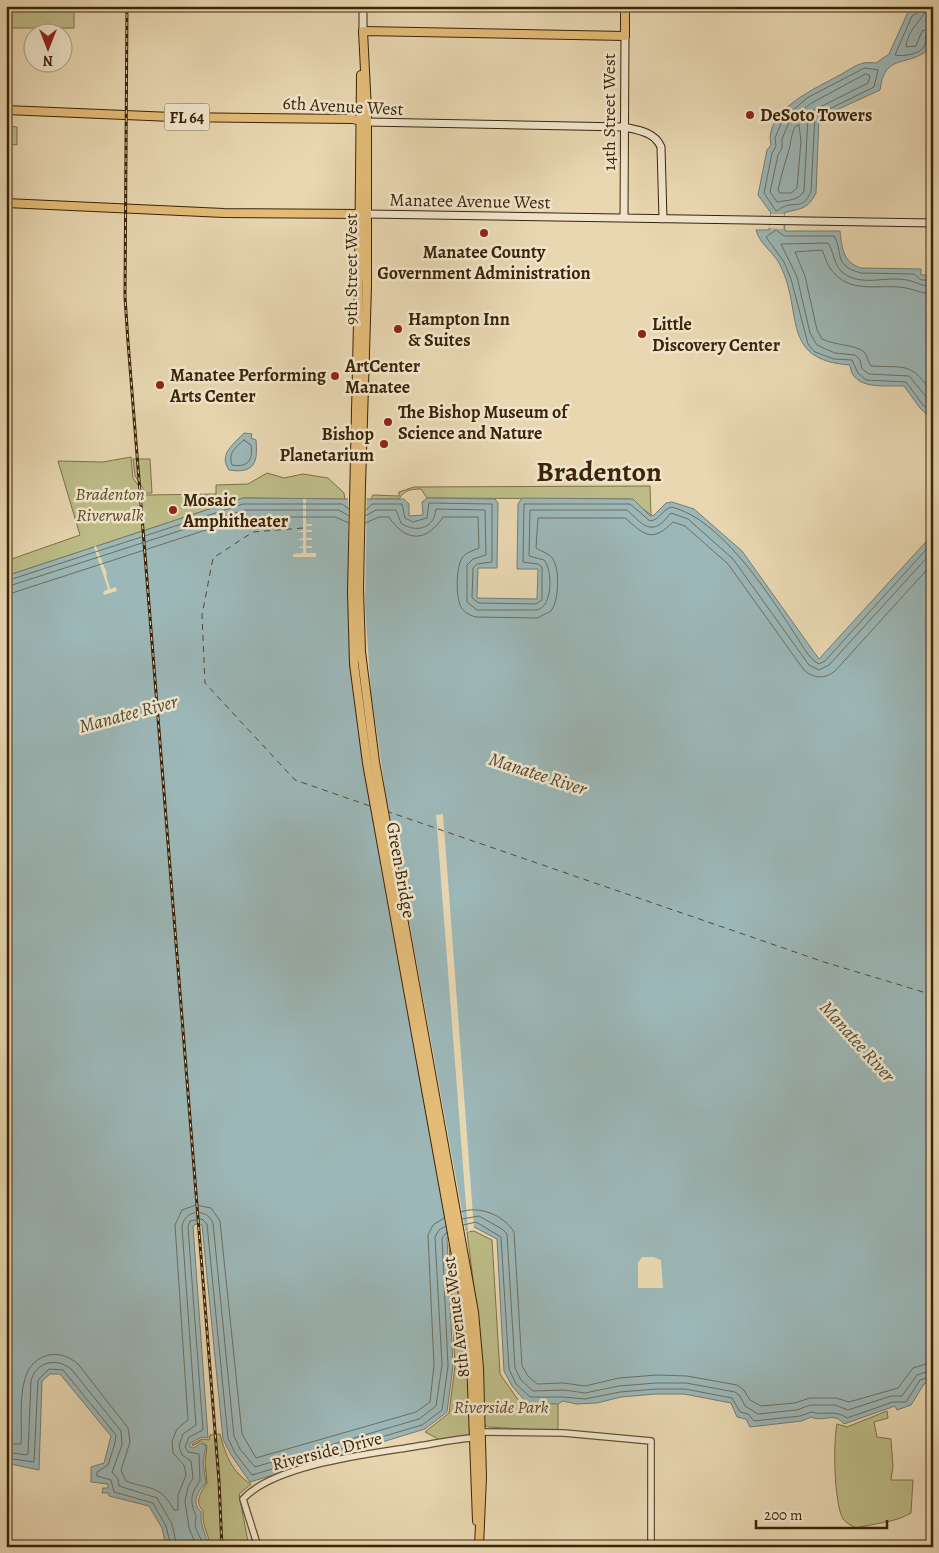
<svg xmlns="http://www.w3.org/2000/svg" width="939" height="1553" font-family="Alegreya,serif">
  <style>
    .green { fill: #bdbc87; stroke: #7c7048 }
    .water { fill: #9cb7b7; stroke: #757c71 }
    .pier { fill: #e8d7b1 }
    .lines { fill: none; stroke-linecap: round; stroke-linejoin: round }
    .shore { stroke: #6c6e60; stroke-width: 1 }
    .ferry { stroke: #534934; stroke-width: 1; stroke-dasharray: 6 5; stroke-linecap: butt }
    .tertiary-casing { stroke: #665132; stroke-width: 8 }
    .secondary-casing { stroke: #3b2408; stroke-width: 9 }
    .primary-casing { stroke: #3b2408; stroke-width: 10 }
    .tertiary { stroke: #f0e5cc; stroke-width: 5.5 }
    .secondary { stroke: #f0e5cc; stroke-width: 7 }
    .primary { stroke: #e4bc78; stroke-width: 8 }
    .rail-casing { stroke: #3b2408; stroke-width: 3 }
    .rail { stroke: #f0e5cc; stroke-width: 1; stroke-dasharray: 4; stroke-linecap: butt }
    .poi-dot { fill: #8f2418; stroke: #f0e5cc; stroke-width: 2 }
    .labels { text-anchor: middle; stroke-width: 5; stroke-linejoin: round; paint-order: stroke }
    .shield { fill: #f0e5cc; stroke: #715e43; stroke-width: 1 }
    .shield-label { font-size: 16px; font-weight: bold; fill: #3b2408 }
    .street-label { font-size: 18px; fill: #3b2408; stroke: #f0e5cc }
    .poi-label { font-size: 18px; font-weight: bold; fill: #3b2408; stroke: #f0e5cc; text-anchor: start }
    .park-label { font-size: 18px; font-style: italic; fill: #5c4a28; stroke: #f0e5cc }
    .water-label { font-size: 19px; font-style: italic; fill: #534934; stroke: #f0e5cc }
    .town-label { font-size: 28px; font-weight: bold; fill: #3b2408; stroke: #f0e5cc }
  </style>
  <rect width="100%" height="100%" fill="#e8d7b1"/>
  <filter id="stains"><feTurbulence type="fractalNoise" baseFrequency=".004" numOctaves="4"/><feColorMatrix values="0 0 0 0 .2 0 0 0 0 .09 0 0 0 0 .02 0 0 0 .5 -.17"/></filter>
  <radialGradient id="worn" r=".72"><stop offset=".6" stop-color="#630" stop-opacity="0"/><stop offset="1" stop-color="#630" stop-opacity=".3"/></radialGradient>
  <path class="green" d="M6 6H74V28H6Z
    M8 126 17 127V145L7 144Z
    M131 457 133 478 145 495 216 494V485L248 484 267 473 284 478 303 474 328 478 344 493 345 500 370 501 373 495 399 496V492L414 487 650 486 651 515 630 499 427 498 421 489C411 489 404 490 399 499H375L371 511 341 499 243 498 6 576V561L80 535 58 461 103 462Z
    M133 459H150L152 493H146L135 476Z
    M474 1231 492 1240 500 1374 519 1401 558 1403V1431L488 1427 483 1423 478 1319 467 1232Z
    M452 1243 467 1334 471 1435 440 1440 425 1432 449 1413 455 1366 449 1244Z
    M887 1411 888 1418 874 1422 877 1437 891 1439 893 1467 891 1480H913L911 1513C894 1523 875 1523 856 1528 852 1526 846 1523 843 1519 834 1503 833 1443 837 1424L847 1427Z
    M220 1434C226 1456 232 1472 251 1484L239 1494 249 1547H211C208 1533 202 1526 203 1511 194 1501 201 1492 207 1483L205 1462 207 1446 201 1441 193 1446 192 1444 202 1439 209 1440 210 1435Z"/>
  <path class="water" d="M919 6H933V38L930 39V48C908 69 885 51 880 90L819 118 816 193C807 211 799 208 784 213L785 231H840C842 249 843 262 861 268L921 269V275H933V420L920 408 904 386C886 385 852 391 850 365 779 360 804 312 780 265 774 252 760 245 756 230H769L771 213 758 195 767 150 771 145C763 111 816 88 840 75 847 71 857 64 864 63 868 62 873 63 876 63L889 54 908 12Z
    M244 433 252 434 251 438 256 440C258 462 255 474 229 470 218 454 234 444 244 433Z
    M243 498 349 499 365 504 367 499H404L409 504V516L423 515 422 502 427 498 495 499 498 503 497 568H478L477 598 537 599 538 569H517L518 504 522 498 633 499 650 516 654 515 666 503 672 502 694 509 742 551 819 659 933 534V1381L924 1384 911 1405 897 1410 895 1406 844 1424C834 1411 823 1423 811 1417L802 1421 750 1427 746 1419 737 1417 731 1403 684 1394H656L621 1397 597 1403 576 1404 563 1401 558 1404 527 1403 512 1386 504 1371 497 1239 474 1227 447 1238 453 1366 447 1412 425 1429 250 1482 231 1455 223 1439 202 1225 196 1224 193 1226 208 1438 202 1437 190 1443V1447L194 1448 201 1443 206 1446 203 1462 206 1483C198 1491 191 1502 201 1512 200 1527 206 1533 209 1547H166L162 1528 149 1506 109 1496V1493H102L103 1488H108V1484L91 1482V1467L104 1463 111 1436 60 1374H50L42 1381 39 1470 6 1463V576Z"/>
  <path class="pier" d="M771 214H784L783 229 769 228Z
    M348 496 363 502 367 496 365 606 371 692 386 795 466 1233 449 1240 358 732 351 676 348 607Z
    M303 499H306V524H312V526H306V530H312V532H306V538H312V540H306V546H312V548H306V553H316V557H293V554L303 553V548H297L303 546V540H297L303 538V532H297L303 530Z
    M96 546 107 574 106 575 110 589 116 587 117 591 104 595 103 592 108 589 94 547Z
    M443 814 474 1229 468 1232 436 815Z
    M642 1257H654L661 1260 663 1288H638V1263Z"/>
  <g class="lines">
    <path class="shore" d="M920 6 919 12 912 16 895 55C903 57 922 54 925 45 926 42 925 39 926 36L933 34
      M927 6C926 18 907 28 906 47L916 46 922 31 933 28
      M865 68 878 70 874 87 815 116 811 191C803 211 795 201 783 207 780 208 778 211 776 211L764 193 772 153 776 146 775 138 783 119 807 98Z
      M866 74 870 76 868 83 810 112 808 118 804 191C799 201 787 200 777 202L770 192 778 155 782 148V139L789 122 810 104Z
      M799 125 801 141 797 188 791 193H780L778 190C781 176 785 163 789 150 791 142 791 135 795 127Z
      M933 280H921L914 274 861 273C832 265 844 253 834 236H784L776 230 766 237 784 262 791 279 808 344 815 352 834 359 852 360 858 373 866 380 906 382 923 405 933 413
      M933 286C920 286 921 284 911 281 888 274 860 289 841 271 833 262 834 252 828 243L781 244 797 277 810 333 817 345 835 353 855 355 860 360 862 369 869 374 909 376 933 405
      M933 293C920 294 917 290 906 288 879 283 849 296 830 268 826 263 825 256 822 250L795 252 805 276 817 330 822 339C834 345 857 345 864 352 868 357 868 362 871 366 908 368 911 362 933 394
      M244 440 251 445C253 459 249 468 232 465 228 453 235 448 244 440Z
      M366 510 372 504H402L405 518 413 522 427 518 429 503 492 504V562L477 564 473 568 472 598 479 603 536 604 542 600V567L538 564 523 562 524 504H630L650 521C660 520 662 509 672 507 721 520 766 590 793 631 800 641 808 659 819 664L825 661 933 542
      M365 516 376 510H396L401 523C410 530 425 531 432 521 435 518 435 513 436 509L485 510 486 555 473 559 467 565V602L477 610H536C553 608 553 570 544 560L529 556 530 510H627C636 517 646 533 659 525 664 522 667 517 671 513L688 519 733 559 809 665 819 670 829 665 933 551
      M365 523 379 517H389C406 543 427 542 443 517H478L479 548C473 551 466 552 462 558 456 568 456 595 460 605 463 612 469 615 476 617L537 618 551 611C559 601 560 570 553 559 549 553 542 552 536 548L538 518H625C644 534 651 544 673 522L685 526 728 564 804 670C814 679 825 679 835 671L933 563
      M6 581 243 504H342L349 509
      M6 587 244 510H339L349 516
      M6 595 246 517H335L349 523
      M461 1212C478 1205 504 1215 514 1232L522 1366 528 1376 537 1384 564 1383 585 1386 619 1378 657 1375 687 1376 737 1385 744 1390 750 1400 761 1406 795 1403 810 1398H836L849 1402 898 1388 913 1368 933 1362
      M462 1219 479 1216 502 1229 507 1234 515 1368 521 1380 533 1391 564 1390 585 1393 619 1386 656 1383H686L735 1392 740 1396 745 1406 758 1414 797 1410 810 1405H835L848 1410 891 1396H902L917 1375 933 1370
      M463 1225 476 1222 501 1237 509 1369 516 1384 530 1397H563L585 1399 620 1392 656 1389H685L732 1398 740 1412 748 1414 754 1421 800 1416 811 1412C824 1416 835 1409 847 1418L893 1402H906L920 1380 933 1376
      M6 1444H21C23 1417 13 1362 49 1355 60 1353 70 1357 78 1364L128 1428 130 1442 121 1470 126 1481C149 1490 160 1484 174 1510H178V1495L186 1475 184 1465 173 1453 172 1441 177 1429 188 1420 175 1225 182 1210 196 1205 211 1208 220 1221 242 1434 256 1458 416 1412 430 1402 434 1365 428 1235 433 1225 444 1218
      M6 1452 26 1455 28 1454 31 1381C36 1361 58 1357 72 1370L121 1431 122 1445 112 1472 118 1479 119 1486 157 1498 172 1524 177 1547
      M6 1458 34 1462 38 1380 49 1369 63 1370 116 1435 115 1443 108 1465 97 1472V1476L111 1480 114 1492 153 1503 166 1526 171 1547
      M197 1547 189 1528 185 1501 188 1487 193 1478 191 1461 182 1455 179 1446 183 1434 196 1425 182 1227C184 1210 206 1207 213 1223L234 1436 240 1449 255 1467 419 1419 436 1406 442 1365 435 1237 439 1230 446 1226
      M204 1547C202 1539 196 1532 195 1525 195 1521 197 1517 195 1513 189 1500 192 1492 200 1481L199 1454 188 1452 185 1447 189 1437 203 1430 188 1227 190 1221 202 1219 207 1224 228 1438 235 1453 252 1475 422 1425 442 1410 448 1366 442 1238 447 1232"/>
    <path class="ferry" d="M303 528 253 532 213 558 202 615 205 683 295 780 370 806
      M386 811 824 962 933 995"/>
    <g class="tertiary-casing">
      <path id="tertiary" d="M481 1432 564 1433 651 1441V1547
        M258 1547 243 1499C274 1465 368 1454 413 1447 433 1444 453 1439 473 1438"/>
    </g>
    <g class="secondary-casing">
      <path id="secondary" d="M363 6V31
        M367 122 624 127C638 130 655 132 661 147L663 219
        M367 214 933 223
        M624 218 625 36"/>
    </g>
    <g class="primary-casing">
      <path id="primary" d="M361 75 359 276 352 592 354 664 367 763 466 1311 471 1359 477 1521
        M6 110 172 117 353 119 365 122
        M6 203 224 213 364 214
        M479 1547 482 1477 479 1368 474 1312 375 762 361 652 359 589 361 486 367 286V110L363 31 625 36V6"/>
    </g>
    <use href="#tertiary" class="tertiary"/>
    <use href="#secondary" class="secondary"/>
    <use href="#primary" class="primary"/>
    <g class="rail-casing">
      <path id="rail" d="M127 6 125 297 128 342 219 1481 222 1547"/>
    </g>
    <use href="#rail" class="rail"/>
  </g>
  <g class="poi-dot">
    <circle cx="750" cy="115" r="5"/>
    <circle cx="484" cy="233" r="5"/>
    <circle cx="398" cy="329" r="5"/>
    <circle cx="642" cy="334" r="5"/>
    <circle cx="335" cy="376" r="5"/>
    <circle cx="160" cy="385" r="5"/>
    <circle cx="388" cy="422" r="5"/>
    <circle cx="384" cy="444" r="5"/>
    <circle cx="173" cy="510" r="5"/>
  </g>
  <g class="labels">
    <rect class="shield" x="164.5" y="103.5" width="45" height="27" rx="4"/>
    <g class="shield-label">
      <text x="187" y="123">FL 64</text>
    </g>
    <g class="street-label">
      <text transform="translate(343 106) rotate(3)" y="6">6th Avenue West</text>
      <text transform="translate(609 112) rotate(-90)" y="6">14th Street West</text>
      <text transform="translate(470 201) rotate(1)" y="6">Manatee Avenue West</text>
      <text transform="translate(351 269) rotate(-90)" y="6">9th Street West</text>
      <text transform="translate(401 870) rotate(80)" y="6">Green Bridge</text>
      <text transform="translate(456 1317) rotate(-97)" y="6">8th Avenue West</text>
      <text transform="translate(327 1451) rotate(-14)" y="6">Riverside Drive</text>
    </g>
    <g class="poi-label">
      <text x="760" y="121">DeSoto Towers</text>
      <text x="484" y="258" text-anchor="middle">Manatee County<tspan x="484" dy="21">Government Administration</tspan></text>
      <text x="408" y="325">Hampton Inn<tspan x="408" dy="21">&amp; Suites</tspan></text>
      <text x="652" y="330">Little<tspan x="652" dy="21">Discovery Center</tspan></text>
      <text x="345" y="372">ArtCenter<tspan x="345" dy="21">Manatee</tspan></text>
      <text x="170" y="381">Manatee Performing<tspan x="170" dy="21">Arts Center</tspan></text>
      <text x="398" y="418">The Bishop Museum of<tspan x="398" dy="21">Science and Nature</tspan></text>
      <text x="374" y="440" text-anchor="end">Bishop<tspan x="374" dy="21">Planetarium</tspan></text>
      <text x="183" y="506">Mosaic<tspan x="183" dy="21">Amphitheater</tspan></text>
    </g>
    <g class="park-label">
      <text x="110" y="500">Bradenton<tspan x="110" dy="21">Riverwalk</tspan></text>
      <text x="501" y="1413">Riverside Park</text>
    </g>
    <g class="water-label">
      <text transform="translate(128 713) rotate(-15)" y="7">Manatee River</text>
      <text transform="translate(538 773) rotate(18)" y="7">Manatee River</text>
      <text transform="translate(858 1041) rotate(48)" y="7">Manatee River</text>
    </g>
    <g class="town-label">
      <text x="599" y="481">Bradenton</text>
    </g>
  </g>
  <rect width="939" height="1553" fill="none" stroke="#e8d7b1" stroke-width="25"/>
  <rect x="8" y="8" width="924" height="1538" fill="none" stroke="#3b2408" stroke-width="2.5"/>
  <rect x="12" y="12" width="914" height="1528" fill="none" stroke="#3b2408"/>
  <g transform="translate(48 48) rotate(180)"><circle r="24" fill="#f0e5cc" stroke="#a8987e"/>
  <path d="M0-4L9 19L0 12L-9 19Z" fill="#8f2418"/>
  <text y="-8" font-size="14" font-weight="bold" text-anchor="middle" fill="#3b2408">N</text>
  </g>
  <path d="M756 1520v8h131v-8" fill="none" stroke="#3b2408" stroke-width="2.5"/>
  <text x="764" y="1520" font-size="15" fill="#3b2408" stroke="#f0e5cc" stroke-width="4" paint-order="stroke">200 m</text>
  <rect width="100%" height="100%" filter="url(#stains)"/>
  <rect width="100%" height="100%" fill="url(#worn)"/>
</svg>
